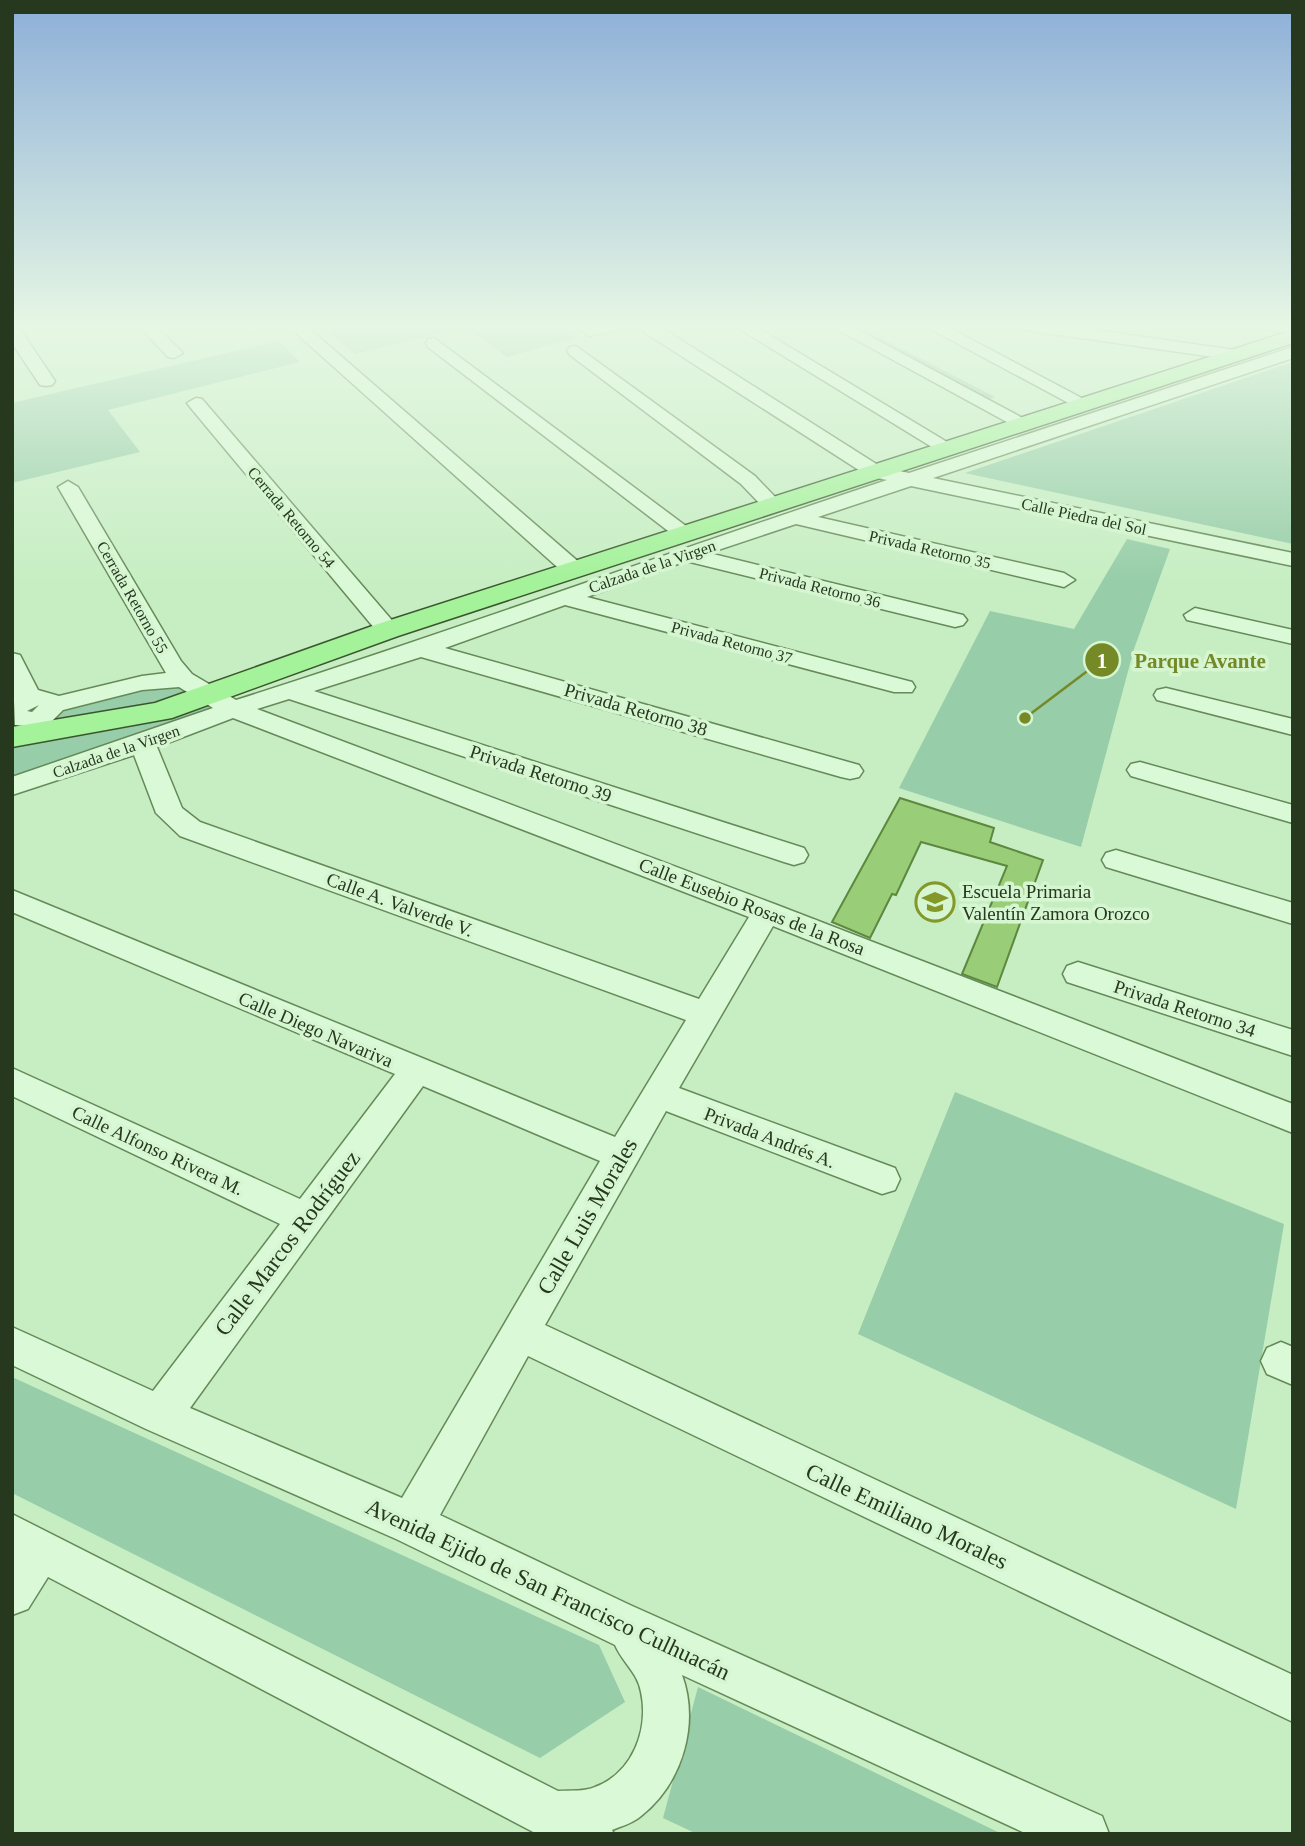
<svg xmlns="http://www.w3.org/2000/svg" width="1305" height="1846" font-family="Georgia,serif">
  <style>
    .green { fill: #97cda8 }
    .building { fill: #99cd78; stroke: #5d883f; stroke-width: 2 }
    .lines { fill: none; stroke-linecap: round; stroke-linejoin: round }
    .minor-casing { stroke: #668959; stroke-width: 3 }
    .major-casing { stroke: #3b562e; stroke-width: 3 }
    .minor { fill: #daf9d6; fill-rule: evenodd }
    .major { fill: #a4f29a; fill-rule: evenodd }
    .labels { text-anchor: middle; stroke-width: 7; stroke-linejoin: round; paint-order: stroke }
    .far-street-label { font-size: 16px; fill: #26381e; stroke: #d6f6d2 }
    .street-label { font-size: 19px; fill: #26381e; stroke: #d6f6d2 }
    .poi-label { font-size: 19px; fill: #26381e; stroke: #d6f6d2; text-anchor: start }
    .near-street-label { font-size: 23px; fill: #26381e; stroke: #d6f6d2 }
    .leader { fill: none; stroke: #758a27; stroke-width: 2.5 }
    .callout-dot { fill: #758a27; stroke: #d6f6d2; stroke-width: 2.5 }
    .mark-label { font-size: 21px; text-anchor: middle; font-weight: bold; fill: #fff }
    .callout-label { font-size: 21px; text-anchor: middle; font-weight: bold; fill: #758a27; stroke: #d6f6d2; stroke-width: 7; stroke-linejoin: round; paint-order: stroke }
  </style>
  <rect width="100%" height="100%" fill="#c7eec3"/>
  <path class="green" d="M340 325H557L574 338 507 357 466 327 355 354 325 328Z
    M844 325H856L995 397 987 400Z
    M279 341 300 362 108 410 140 452 12 483V403Z
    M1293 362V544L965 473Z
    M1127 539 1170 549 1134 649 1081 847 899 788 990 611 1074 629Z
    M192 686 199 693 96 719 12 730V709L30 704 81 706 139 690Z
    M218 698 223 706 12 776V744L130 727Z
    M955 1092 1284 1224 1236 1509 858 1334Z
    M12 1377 599 1645 625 1702 540 1758 12 1493Z
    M698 1687 1002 1834H697L663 1818Z"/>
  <path class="building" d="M900 798 994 828 990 842 1043 860 997 987 962 974 1007 866 921 842 896 895 892 894 870 938 832 922Z"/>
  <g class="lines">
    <g class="minor-casing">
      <path id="minor" d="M12 325 18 326 55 381 52 385 46 386 40 385 12 343Z
        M138 325H155L183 353 174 358 168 357Z
        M287 325H305L581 564 584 569 581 574H565Z
        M573 325H622L620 329 590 336Z
        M644 325H657L881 467 909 473 1293 347V358L933 478 1293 553V566L911 486 818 517 1064 573 1075 580 1064 587 796 524 709 553 963 615 967 620 963 625 955 627 686 561 587 597 912 682 915 687 912 692H894L565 605 445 648 859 765 863 771 859 777 850 779 841 777 421 657 314 691 804 848 808 855 804 862 794 865 784 862 289 699 257 709 777 905 1293 1104V1133L773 926 679 1088 895 1168 900 1179 895 1190 882 1194 666 1111 545 1325 1293 1675V1722L528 1356 440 1515 630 1605 1102 1816 1109 1834H1027L682 1675C700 1724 682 1784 641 1816 633 1823 622 1826 612 1830L614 1834H537L48 1577 28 1609 12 1615V1514L558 1791C570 1790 584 1792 595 1787 633 1773 649 1729 641 1692 638 1673 622 1662 615 1645L396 1539 146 1429 12 1365V1327L153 1391 280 1224 12 1096V1068L300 1199 395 1074 12 912V890L615 1137 686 1020 180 836 156 813 134 755 12 795V777L213 708 179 687 142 690 63 710 50 723 35 727 15 725 12 653 20 655 38 690 59 696 142 676 166 673 58 487 68 481 78 487 181 661 192 674 236 700C454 631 669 552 887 480L868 476 644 332ZM39 705 32 712 27 711ZM233 718 749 917 699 999 200 822 182 808 157 747ZM423 1086 600 1161 402 1498 190 1408Z
        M733 325H753L957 448 954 452H940Z
        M829 325H849L1032 423 1030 427H1016Z
        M923 325H944L1091 403 1082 408 1076 407Z
        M1017 325H1059L1235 350 1244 355 1235 360 1025 330Z
        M1260 325H1293V334L1262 329Z
        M434 338 690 529 694 533 690 537H676L428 347 426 343 428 339Z
        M576 346 755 476 779 501 782 505 779 509H765L741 484 570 355 567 351 570 347Z
        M196 398 202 399 396 625 400 630 396 635H380L190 407 187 403Z
        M1195 608 1293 630V644L1187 620 1184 615Z
        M1166 688 1293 719V735L1157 700 1154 695 1157 690Z
        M1140 762 1293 805V823L1131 776 1127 770 1131 764Z
        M1116 850 1293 903V924L1106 867 1102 860 1106 853Z
        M1078 962 1293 1030V1056L1067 982 1063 974 1067 966Z
        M1281 1342 1293 1347V1385L1267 1374 1261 1361 1267 1348Z"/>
    </g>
    <g class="major-casing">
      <path id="major" d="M1293 330V343L398 636 172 718 12 747V727L155 703 378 624Z"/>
    </g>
    <use href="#minor" class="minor"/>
    <use href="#major" class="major"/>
  </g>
  <linearGradient id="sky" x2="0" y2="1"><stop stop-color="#8dafd8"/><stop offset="0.56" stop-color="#e6f7e4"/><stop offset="1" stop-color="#e6f7e4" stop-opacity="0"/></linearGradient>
  <rect width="1305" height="583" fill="url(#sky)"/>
  <defs>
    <g id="school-ring" transform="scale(2.0125)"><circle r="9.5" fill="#d6f6d2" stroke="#839829" stroke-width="1.5"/><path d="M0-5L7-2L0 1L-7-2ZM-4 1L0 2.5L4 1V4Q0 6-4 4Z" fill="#839829"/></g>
  </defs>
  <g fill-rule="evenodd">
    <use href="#school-ring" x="935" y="902"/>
  </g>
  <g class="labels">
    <g class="far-street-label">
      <text transform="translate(1084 516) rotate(12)" y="6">Calle Piedra del Sol</text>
      <text transform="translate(292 517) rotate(50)" y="6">Cerrada Retorno 54</text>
      <text transform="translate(930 549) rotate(13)" y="6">Privada Retorno 35</text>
      <text transform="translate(652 566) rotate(-19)" y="6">Calzada de la Virgen</text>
      <text transform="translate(820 587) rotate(14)" y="6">Privada Retorno 36</text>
      <text transform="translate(133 597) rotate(60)" y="6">Cerrada Retorno 55</text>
      <text transform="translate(732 642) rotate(15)" y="6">Privada Retorno 37</text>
      <text transform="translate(116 751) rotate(-19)" y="6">Calzada de la Virgen</text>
    </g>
    <g class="street-label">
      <text transform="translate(636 709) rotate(16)" y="7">Privada Retorno 38</text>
      <text transform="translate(541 773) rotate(18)" y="7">Privada Retorno 39</text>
      <text transform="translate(400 904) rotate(20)" y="7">Calle A. Valverde V.</text>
      <text transform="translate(752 906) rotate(21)" y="7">Calle Eusebio Rosas de la Rosa</text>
      <text transform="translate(1185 1008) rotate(18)" y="7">Privada Retorno 34</text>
      <text transform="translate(316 1029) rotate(23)" y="7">Calle Diego Navariva</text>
      <text transform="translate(770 1137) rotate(21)" y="7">Privada Andrés A.</text>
      <text transform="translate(158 1150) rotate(25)" y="7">Calle Alfonso Rivera M.</text>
    </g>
    <g class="poi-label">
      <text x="962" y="898">Escuela Primaria<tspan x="962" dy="22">Valentín Zamora Orozco</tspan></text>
    </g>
    <g class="near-street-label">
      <text transform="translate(587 1216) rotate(-60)" y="8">Calle Luis Morales</text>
      <text transform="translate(287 1243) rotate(-53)" y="8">Calle Marcos Rodríguez</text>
      <text transform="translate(907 1516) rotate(25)" y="8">Calle Emiliano Morales</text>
      <text transform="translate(548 1589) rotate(25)" y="8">Avenida Ejido de San Francisco Culhuacán</text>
    </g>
  </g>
  <path class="leader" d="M1025 718L1102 660"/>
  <g class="callout-dot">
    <circle cx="1025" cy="718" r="7"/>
    <circle cx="1102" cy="660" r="18"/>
  </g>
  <g class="mark-label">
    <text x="1102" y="668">1</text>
  </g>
  <g class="callout-label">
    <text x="1200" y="668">Parque Avante</text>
  </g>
  <rect width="1305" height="1846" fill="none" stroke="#26381e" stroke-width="28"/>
</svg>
